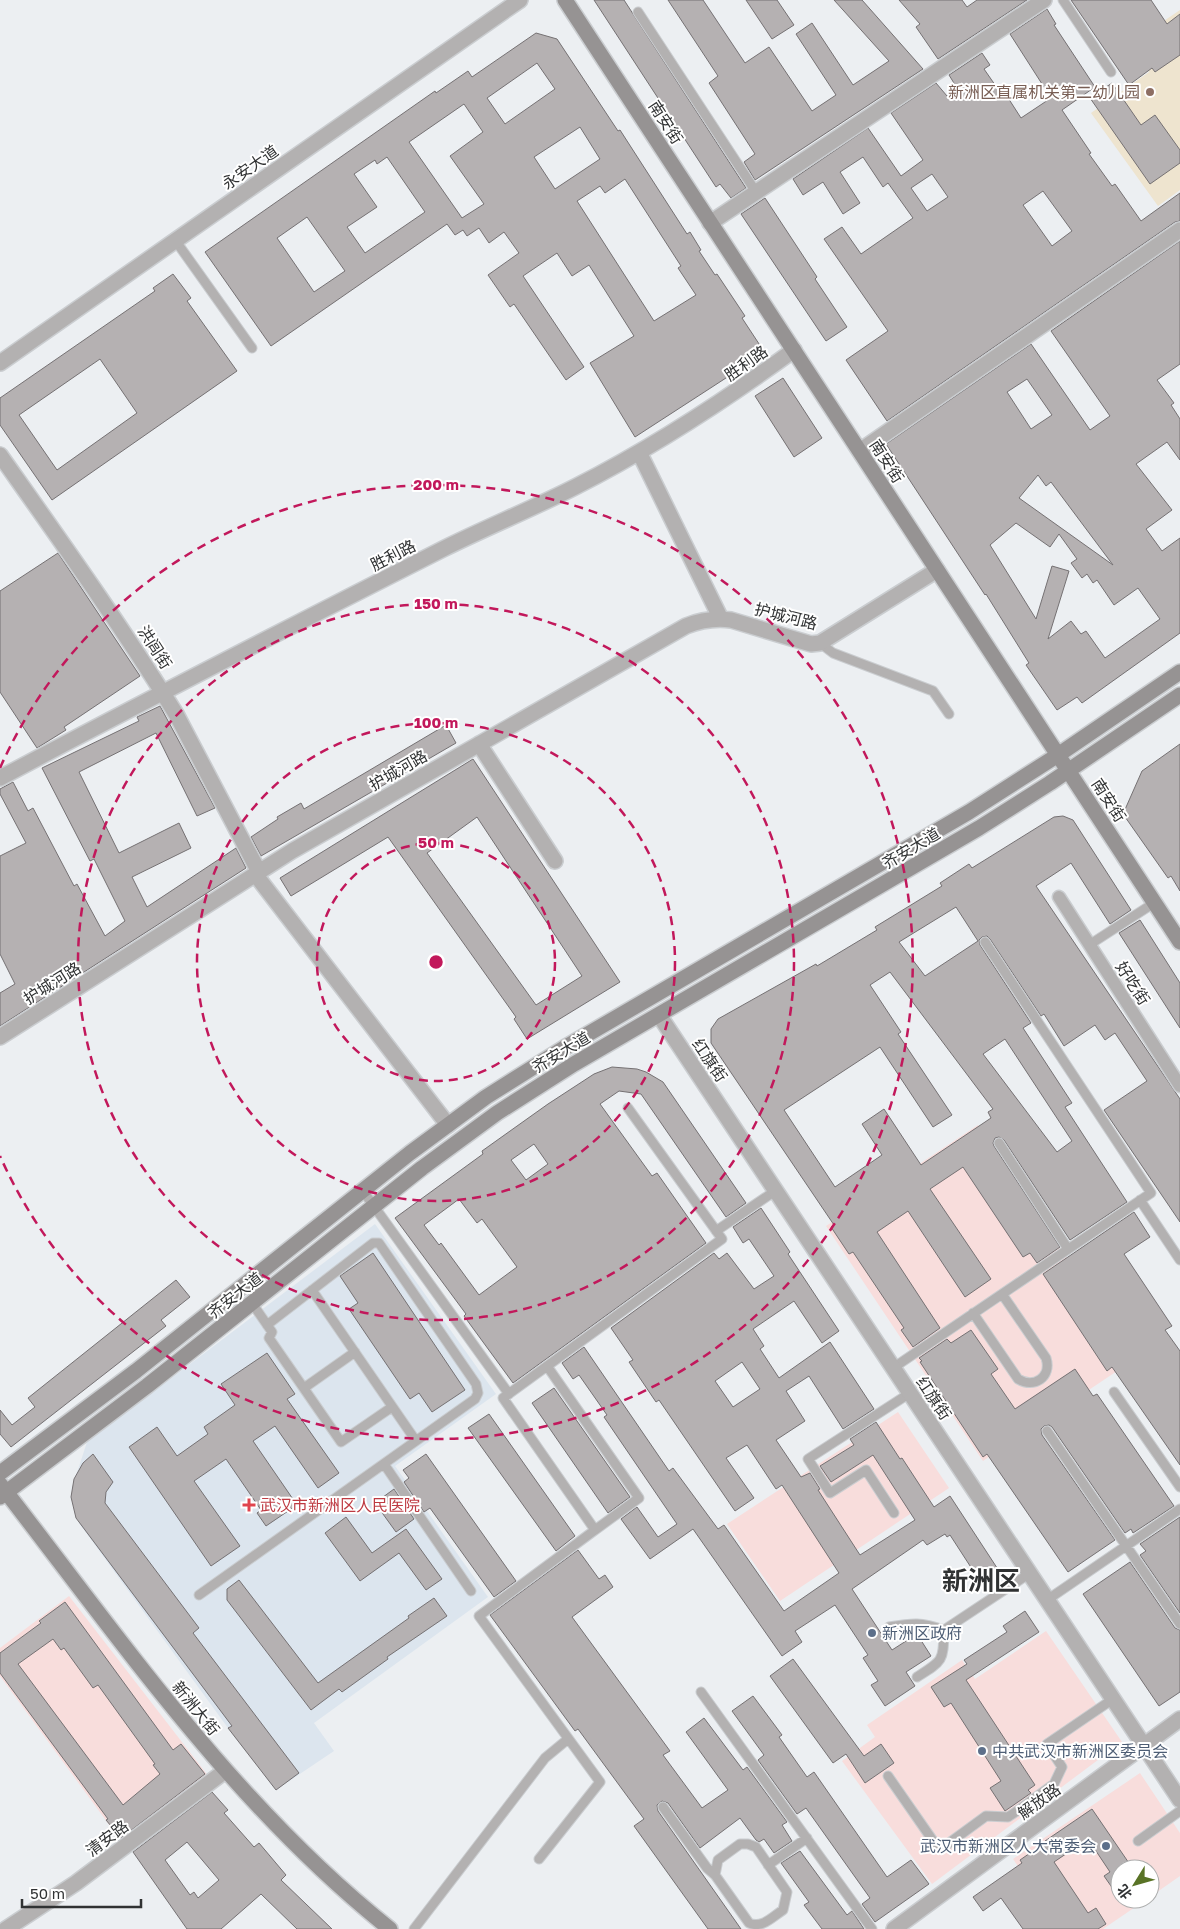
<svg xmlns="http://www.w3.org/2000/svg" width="1180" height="1929" font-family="'Golos Text','Noto Sans SC',sans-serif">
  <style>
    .commercial { fill: #f8dddc }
    .built { fill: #dce5ee }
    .education { fill: #eee4cf }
    .building { fill: #b5b1b2; stroke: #757173; fill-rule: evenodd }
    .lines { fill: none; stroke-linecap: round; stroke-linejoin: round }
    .service-casing { stroke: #cacdd0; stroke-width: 11 }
    .pedestrian-casing { stroke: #cacdd0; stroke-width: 15 }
    .minor-casing { stroke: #cacdd0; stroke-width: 18 }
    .tertiary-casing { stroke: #cacdd0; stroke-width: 18 }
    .secondary-casing { stroke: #cacdd0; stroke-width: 18 }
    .service { stroke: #b3b1b1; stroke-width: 9 }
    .pedestrian { stroke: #b3b1b1; stroke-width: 12 }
    .minor { stroke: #b3b1b1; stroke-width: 15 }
    .tertiary { stroke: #b3b1b1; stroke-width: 15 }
    .secondary { stroke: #969393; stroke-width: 15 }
    .ring { fill: none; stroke: #c2185b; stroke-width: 2.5; stroke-dasharray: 9 6 }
    .education-dot { fill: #8d6e63; stroke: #fff; stroke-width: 2 }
    .health-dot { fill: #e0444e; stroke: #fff; stroke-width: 2 }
    .service-dot { fill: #5c6f8a; stroke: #fff; stroke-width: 2 }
    .labels { text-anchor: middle; stroke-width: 4; stroke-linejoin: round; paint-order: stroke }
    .education-label { font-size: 16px; fill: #785e54; stroke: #fff; text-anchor: end }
    .street-label { font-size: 16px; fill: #303233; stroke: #fff }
    .health-label { font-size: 16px; fill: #be3a42; stroke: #fff; text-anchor: start }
    .service-label { font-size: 16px; fill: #4e5e75; stroke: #fff; text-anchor: start }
    .town-label { font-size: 26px; font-weight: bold; fill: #303233; stroke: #fff }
    .centre { fill: #c2185b; stroke: #fff; stroke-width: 2.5 }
    .ring-label { font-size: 15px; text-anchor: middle; font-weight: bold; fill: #c2185b; stroke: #fff; stroke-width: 4; stroke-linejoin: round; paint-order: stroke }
  </style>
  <rect width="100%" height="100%" fill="#eceff2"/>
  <path class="commercial" d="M978 1125 1135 1359 983 1461 826 1226Z
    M898 1412 949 1488 780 1601 727 1524Z
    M69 1596 209 1777 124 1845 0 1676V1648Z
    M1046 1631 1122 1742 932 1884 842 1761 875 1737 867 1725 962 1660 975 1679Z
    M1140 1773 1180 1833V1876L1150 1897V1869H1120V1899H1147L1103 1929H1061L1013 1859Z"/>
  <path class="built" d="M375 1224 496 1394 395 1466 488 1597 314 1723 334 1751 276 1790 228 1728 79 1523 72 1488 87 1442Z"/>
  <path class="education" d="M1180 10V190L1158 206 1091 113 1149 72 1130 44Z"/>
  <path class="building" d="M594 0H624L746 188 731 198 720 184 716 187Z
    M668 0H703L745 63 769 47 812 111 836 95 796 34 812 23 853 85 889 61 834 0H862L923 69 755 180 744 162 755 154 709 83 718 76Z
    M746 0H777L794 25 772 39Z
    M899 0H962L967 7 977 0H1027L938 59 916 27 920 24Z
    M1071 0H1151L1167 24 1180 14V55L1155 72 1152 68 1129 85Z
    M1047 9 1056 24 1054 25 1095 87 1062 110 1091 153 1089 154 1112 186 1115 184 1141 221 1180 193V221L1175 222 887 421 846 360 888 331 824 239 842 227 861 254 913 218 888 183 883 187 863 157 840 172 860 203 843 214 823 182 803 195 793 179 868 128 901 176 923 160 891 113 936 83 947 96 957 88 949 75 982 53 990 65 984 69 1000 92 1003 90 1021 118 1051 98 1010 34ZM932 174 948 197 927 211 911 188ZM1043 191 1072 231 1052 246 1023 205Z
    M536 33 557 39 618 131 620 130 687 234 690 232 701 250 699 251 715 275 717 274 745 316 742 318 767 356 748 368 746 365 635 437 590 363 634 336 589 265 572 276 557 253 523 276 584 367 566 380 514 304 510 307 488 275 519 253 504 232 489 243 479 228 467 236 463 230 455 235 447 224 271 346 205 252 435 91 436 93 468 71 472 77ZM537 63 555 89 505 124 487 98ZM464 104 483 132 450 156 484 204 462 218 409 142ZM580 127 600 159 555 189 534 157ZM387 157 425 212 365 253 347 227 377 207 354 174 375 160 377 164ZM625 179 681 266 678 268 696 295 654 321 577 201 600 186 605 193ZM307 217 345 271 314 292 277 238Z
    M1112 83 1141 125 1155 115 1180 150V163L1150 184 1090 98Z
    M765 198 817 277 815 279 847 327 826 341 741 214Z
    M1180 241V364L1157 380 1174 403 1171 405 1180 419V460L1167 442 1136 464 1172 510 1146 529 1162 551 1180 538V633L1082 703 1077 697 1057 710 1026 665 1029 663 986 594 985 595 886 444 1031 344 1090 430 1110 416 1051 331ZM1027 379 1052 415 1031 429 1007 392ZM1038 475 1046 486 1051 482 1113 565 1019 498ZM1016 523 1050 547 1059 534 1077 559 1071 563 1082 578 1087 574 1093 583 1097 580 1114 605 1138 588 1160 619 1105 658 1086 631 1081 634 1071 621 1048 639 1069 571 1052 566 1036 619 990 545Z
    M173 274 191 298 187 301 237 371 52 500 0 425V398L155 291 153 288ZM100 359 137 413 57 470 19 415Z
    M783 378 822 438 794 457 755 396Z
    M58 553 140 676 64 727 66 730 37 748 0 692V591Z
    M160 706 215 808 197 816 156 733 79 772 119 853 179 823 191 848 132 877 147 907 236 848 246 868 0 1026V993L15 984 0 954V856L26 843 0 794V789L13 782 28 811 33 808 74 886 77 884 105 936 125 921 94 859 90 861 42 768 139 721 137 717Z
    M446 725 456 743 261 856 251 837 278 819 277 817 301 803 304 809Z
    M1180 744V891L1171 876 1168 878 1123 814 1142 771Z
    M473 759 620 982 527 1039 514 1019 516 1017 388 837 291 896 280 878ZM477 817 582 976 536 1005 427 853Z
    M1063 816 1073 820 1131 910 1110 924 1071 863 1036 886 1180 1099V1222L1104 1110 1147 1081 1115 1033 1105 1040 1095 1025 1064 1046 1044 1014 1041 1016 990 939 987 936 982 937 979 940 980 945 1031 1023 1023 1028 1072 1103 1065 1107 1127 1202 1070 1240 1004 1140 999 1137 995 1138 993 1143 994 1146 1060 1247 1037 1263 1030 1253 1023 1257 963 1167 930 1189 991 1279 965 1297 908 1211 877 1232 940 1328 913 1347 901 1330 904 1328 853 1252 849 1254 831 1227 834 1225 711 1043V1029L718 1019 816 964 817 966 877 930 875 927 942 886 940 883 969 864 972 868 1054 817ZM956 907 978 941 925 976 899 942ZM890 972 993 1109 988 1112 991 1118 921 1165 884 1109 862 1124 882 1155 835 1187 784 1110 880 1047 933 1127 952 1115 898 1034 901 1032 870 985ZM1005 1039 1072 1141 1057 1152 983 1054Z
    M1140 920 1180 983V1028L1119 933Z
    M612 1067 637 1069 646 1072 663 1082 746 1203 726 1217 641 1094 619 1091 600 1104 652 1176 657 1173 706 1243 513 1383 464 1316 466 1314 395 1218 483 1154 482 1151 548 1104 594 1074ZM534 1144 548 1164 526 1180 511 1160ZM459 1199 477 1223 482 1219 517 1267 479 1295 441 1243 439 1245 424 1225Z
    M761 1208 790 1252 788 1254 839 1331 822 1343 794 1301 753 1329 764 1346 760 1349 779 1378 830 1342 874 1409 843 1429 809 1376 786 1391 805 1421 776 1440 801 1477 810 1473 820 1489 818 1490 860 1555 915 1520 873 1455 831 1482 820 1466 854 1445 850 1439 876 1422 900 1459 902 1458 934 1507 950 1496 1003 1577 985 1589 950 1535 947 1537 945 1534 927 1545 923 1540 852 1589 892 1650 917 1634 931 1656 906 1672 915 1686 885 1706 871 1685 878 1681 863 1658 868 1655 835 1605 795 1631 802 1642 782 1656 693 1529 650 1559 621 1519 637 1507 658 1537 677 1524 604 1417 607 1415 579 1375 573 1379 562 1363 584 1347 669 1471 673 1468 718 1529 724 1525 784 1611 839 1573 782 1485 776 1489 747 1445 726 1458 754 1498 735 1511 659 1400 656 1402 629 1362 633 1360 611 1328 714 1253 719 1259 727 1253 754 1289 774 1276 749 1239 743 1243 733 1227ZM742 1362 760 1389 733 1407 715 1381Z
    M1134 1212 1150 1237 1124 1254 1172 1326 1165 1330 1180 1351V1465L1112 1367 1107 1371 1043 1274Z
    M373 1253 465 1390 432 1412 419 1393 410 1399 349 1309 358 1303 340 1276Z
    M176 1280 190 1297 161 1320 166 1326 11 1447 0 1434V1410L12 1425 35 1407 28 1398Z
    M971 1330 998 1369 991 1374 1015 1409 1075 1369 1093 1396 1097 1394 1174 1506 1133 1533 1131 1529 1125 1533 1052 1427 1049 1425 1044 1426 1041 1429 1042 1435 1115 1540 1068 1572 987 1454 983 1457 920 1362 922 1361 919 1358 947 1339 951 1343Z
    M267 1353 295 1394 287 1399 339 1473 318 1488 275 1426 253 1441 297 1505 266 1526 257 1513 261 1510 226 1459 194 1481 240 1546 211 1566 129 1447 157 1427 177 1456 208 1434 204 1427 235 1405 221 1384Z
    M554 1388 630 1497 608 1513 532 1403Z
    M489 1414 575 1536 556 1551 468 1428Z
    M93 1454 113 1482 106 1492 105 1503 199 1628 193 1633 299 1773 276 1790 228 1728 232 1726 76 1518 71 1497 74 1479 83 1463Z
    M426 1454 516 1581 494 1597 430 1508 424 1512 404 1482 409 1478 403 1470Z
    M394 1489 414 1519 396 1532 375 1503Z
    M346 1517 372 1553 406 1529 442 1579 426 1590 399 1553 360 1581 325 1533Z
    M1180 1517V1613L1140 1555 1146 1551 1140 1544Z
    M578 1550 599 1579 605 1575 613 1587 572 1617 670 1751 663 1755 702 1808 728 1790 686 1732 704 1718 743 1770 747 1767 787 1822 782 1825 792 1841 774 1853 764 1839 759 1842 756 1840 740 1818 700 1848 668 1803 662 1801 657 1805 658 1811 741 1929H708L634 1826 644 1819 578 1729 575 1731 490 1615Z
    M1130 1562 1175 1628 1180 1630V1692L1159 1706 1083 1594Z
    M239 1580 318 1683 409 1618 408 1616 434 1598 447 1616 387 1657 388 1659 342 1692 339 1689 311 1710 227 1600V1589Z
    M65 1602 173 1750 181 1744 205 1774 121 1838 106 1820 108 1819 0 1673V1653L41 1623 39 1621ZM53 1639 61 1650 64 1648 93 1688 98 1685 155 1764 153 1765 160 1774 123 1805 18 1664Z
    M1025 1611 1039 1632 966 1680 1035 1785 1028 1790 1031 1793 1005 1811 990 1788 1001 1781 951 1703 944 1707 931 1687 967 1664 964 1660 1007 1632 1003 1626Z
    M793 1659 864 1756 881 1744 894 1763 865 1783 846 1754 833 1763 770 1676Z
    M753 1696 782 1735 779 1737 807 1777 814 1772 887 1877 911 1860 929 1884 875 1922 862 1904 870 1898 806 1808 797 1814 758 1760 764 1755 732 1711Z
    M212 1792 228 1810 224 1813 254 1847 259 1843 286 1875 281 1880 332 1929H297L261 1894 221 1929H187L133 1852ZM187 1842 219 1880 198 1898 194 1892 190 1895 165 1860Z
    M1092 1809 1133 1869H1120V1899L1104 1876 1110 1872 1088 1839 1054 1862 1088 1913 1096 1908 1106 1924 1098 1929H1023L1001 1898 983 1911 973 1897 1022 1863 1020 1860 1046 1842 1045 1841Z
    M800 1851 847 1915 852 1911 864 1929H822L804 1905 809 1902 781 1863Z"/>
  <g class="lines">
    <g class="service-casing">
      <path id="service" d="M1063 0 1111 72
        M638 12 756 192
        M175 240 252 348
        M820 643 833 653 933 691 949 714
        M1089 945 1154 903
        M999 1143 1068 1249
        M363 1191 509 1394
        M1140 1200 1180 1260
        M716 1231 775 1191
        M312 1290 416 1441
        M252 1303 272 1332 269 1338 341 1442 392 1407
        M973 1313 1018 1379C1034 1389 1052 1377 1046 1358L1002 1294
        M547 1366 639 1498 595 1530
        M893 1368 1151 1193 985 942
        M304 1388 355 1352
        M1114 1392 1180 1487
        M1047 1431 1180 1624
        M384 1464 471 1591
        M894 1513 866 1470 830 1493 808 1459 910 1393
        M199 1595 475 1399 478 1393 476 1384 379 1243H373L267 1325
        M1047 1600 1180 1509
        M889 1627C913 1623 921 1622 944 1630
        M944 1630 1030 1573
        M917 1677C944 1660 943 1661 944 1630
        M701 1692 872 1929
        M888 1776 936 1845 945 1846 986 1816 1008 1817 1017 1811 1054 1784 1062 1767 1047 1744 1113 1699
        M663 1807 707 1868 715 1875
        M1138 1841 1180 1811
        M740 1844H748L756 1847 787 1892 783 1910C772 1917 762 1929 749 1923L715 1875 718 1860Z
        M539 1859 600 1782 479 1616 595 1530 503 1398 722 1239 628 1108
        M768 1865 807 1838
        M414 1929 545 1758 568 1739"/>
    </g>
    <g class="pedestrian-casing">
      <path id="pedestrian" d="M1059 897 1180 1086"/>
    </g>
    <g class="minor-casing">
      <path id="minor" d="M710 223 1044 0
        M860 451 1180 230
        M639 452 721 619
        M0 455C60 540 121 625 176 714L259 872
        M479 744 555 861
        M0 778C147 700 295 624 443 549 487 527 532 509 575 487 652 448 724 401 794 350
        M255 874 448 1125
        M659 1015 1180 1800
        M0 1037 292 851 686 626C701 620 714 618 731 620L811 644 820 643 937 570
        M6 1929 76 1883 225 1771
        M894 1929 1180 1719"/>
    </g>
    <g class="tertiary-casing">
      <path id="tertiary" d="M0 363 520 0"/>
    </g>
    <g class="secondary-casing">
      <path id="secondary" d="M565 0 1180 942
        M0 1473 136 1371 410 1153 486 1097 564 1048 969 812 1058 755 1180 672
        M0 1484C121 1640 234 1805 390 1929
        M0 1497 147 1386 422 1168 497 1113 574 1064 979 828 1050 783 1180 695"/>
    </g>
    <use href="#service" class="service"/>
    <use href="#pedestrian" class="pedestrian"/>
    <use href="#minor" class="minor"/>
    <use href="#tertiary" class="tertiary"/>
    <use href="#secondary" class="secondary"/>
  </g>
  <g class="ring">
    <circle cx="436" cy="962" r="119"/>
    <circle cx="436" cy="962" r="239"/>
    <circle cx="436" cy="962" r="358"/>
    <path d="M0 768A477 477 0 1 1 0 1156"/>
  </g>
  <circle class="education-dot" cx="1150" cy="92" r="5"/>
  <path class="health-dot" d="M246.5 1497.5h5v5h5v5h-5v5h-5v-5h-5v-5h5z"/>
  <g class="service-dot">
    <circle cx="872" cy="1633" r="5"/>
    <circle cx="982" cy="1751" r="5"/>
    <circle cx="1106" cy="1846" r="5"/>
  </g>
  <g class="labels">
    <g class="education-label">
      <text x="1140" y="98">新洲区直属机关第二幼儿园</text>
    </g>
    <g class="street-label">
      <text transform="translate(666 122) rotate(57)" y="6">南安街</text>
      <text transform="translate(250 167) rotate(-35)" y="6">永安大道</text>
      <text transform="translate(746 363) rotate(-35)" y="6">胜利路</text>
      <text transform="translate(887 461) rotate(57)" y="6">南安街</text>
      <text transform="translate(393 555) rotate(-27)" y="6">胜利路</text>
      <text transform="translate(786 616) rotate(14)" y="6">护城河路</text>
      <text transform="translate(155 647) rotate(57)" y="6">洪闾街</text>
      <text transform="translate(398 770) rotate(-30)" y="6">护城河路</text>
      <text transform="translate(1109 800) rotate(57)" y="6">南安街</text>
      <text transform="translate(911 848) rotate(-31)" y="6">齐安大道</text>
      <text transform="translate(52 983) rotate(-32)" y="6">护城河路</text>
      <text transform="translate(1133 983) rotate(57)" y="6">好吃街</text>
      <text transform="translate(561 1052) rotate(-31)" y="6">齐安大道</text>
      <text transform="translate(710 1060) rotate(56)" y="6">红旗街</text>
      <text transform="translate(235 1295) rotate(-38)" y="6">齐安大道</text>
      <text transform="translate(934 1398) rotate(56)" y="6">红旗街</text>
      <text transform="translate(196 1708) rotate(51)" y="6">新洲大街</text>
      <text transform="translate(1039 1801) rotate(-36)" y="6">解放路</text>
      <text transform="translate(107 1838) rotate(-37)" y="6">清安路</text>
    </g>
    <g class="health-label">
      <text x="260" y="1511">武汉市新洲区人民医院</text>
    </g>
    <g class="service-label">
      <text x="882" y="1639">新洲区政府</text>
      <text x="992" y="1757">中共武汉市新洲区委员会</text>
      <text x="1096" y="1852" text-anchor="end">武汉市新洲区人大常委会</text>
    </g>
    <g class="town-label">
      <text x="981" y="1590">新洲区</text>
    </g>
  </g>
  <circle cx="436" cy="962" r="8" class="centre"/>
  <g class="ring-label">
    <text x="436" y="490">200 m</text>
    <text x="436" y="609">150 m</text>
    <text x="436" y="728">100 m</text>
    <text x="436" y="848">50 m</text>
  </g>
  <g transform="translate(1135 1884) rotate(233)"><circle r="24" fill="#ffffff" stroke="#acadad"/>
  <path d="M0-4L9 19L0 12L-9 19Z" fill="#597326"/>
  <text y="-8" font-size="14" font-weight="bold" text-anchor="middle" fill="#303233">北</text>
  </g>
  <path d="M22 1899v8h119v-8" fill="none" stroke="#303233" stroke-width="2.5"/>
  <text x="30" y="1899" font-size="15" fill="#303233" stroke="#ffffff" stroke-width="4" paint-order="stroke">50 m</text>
</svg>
